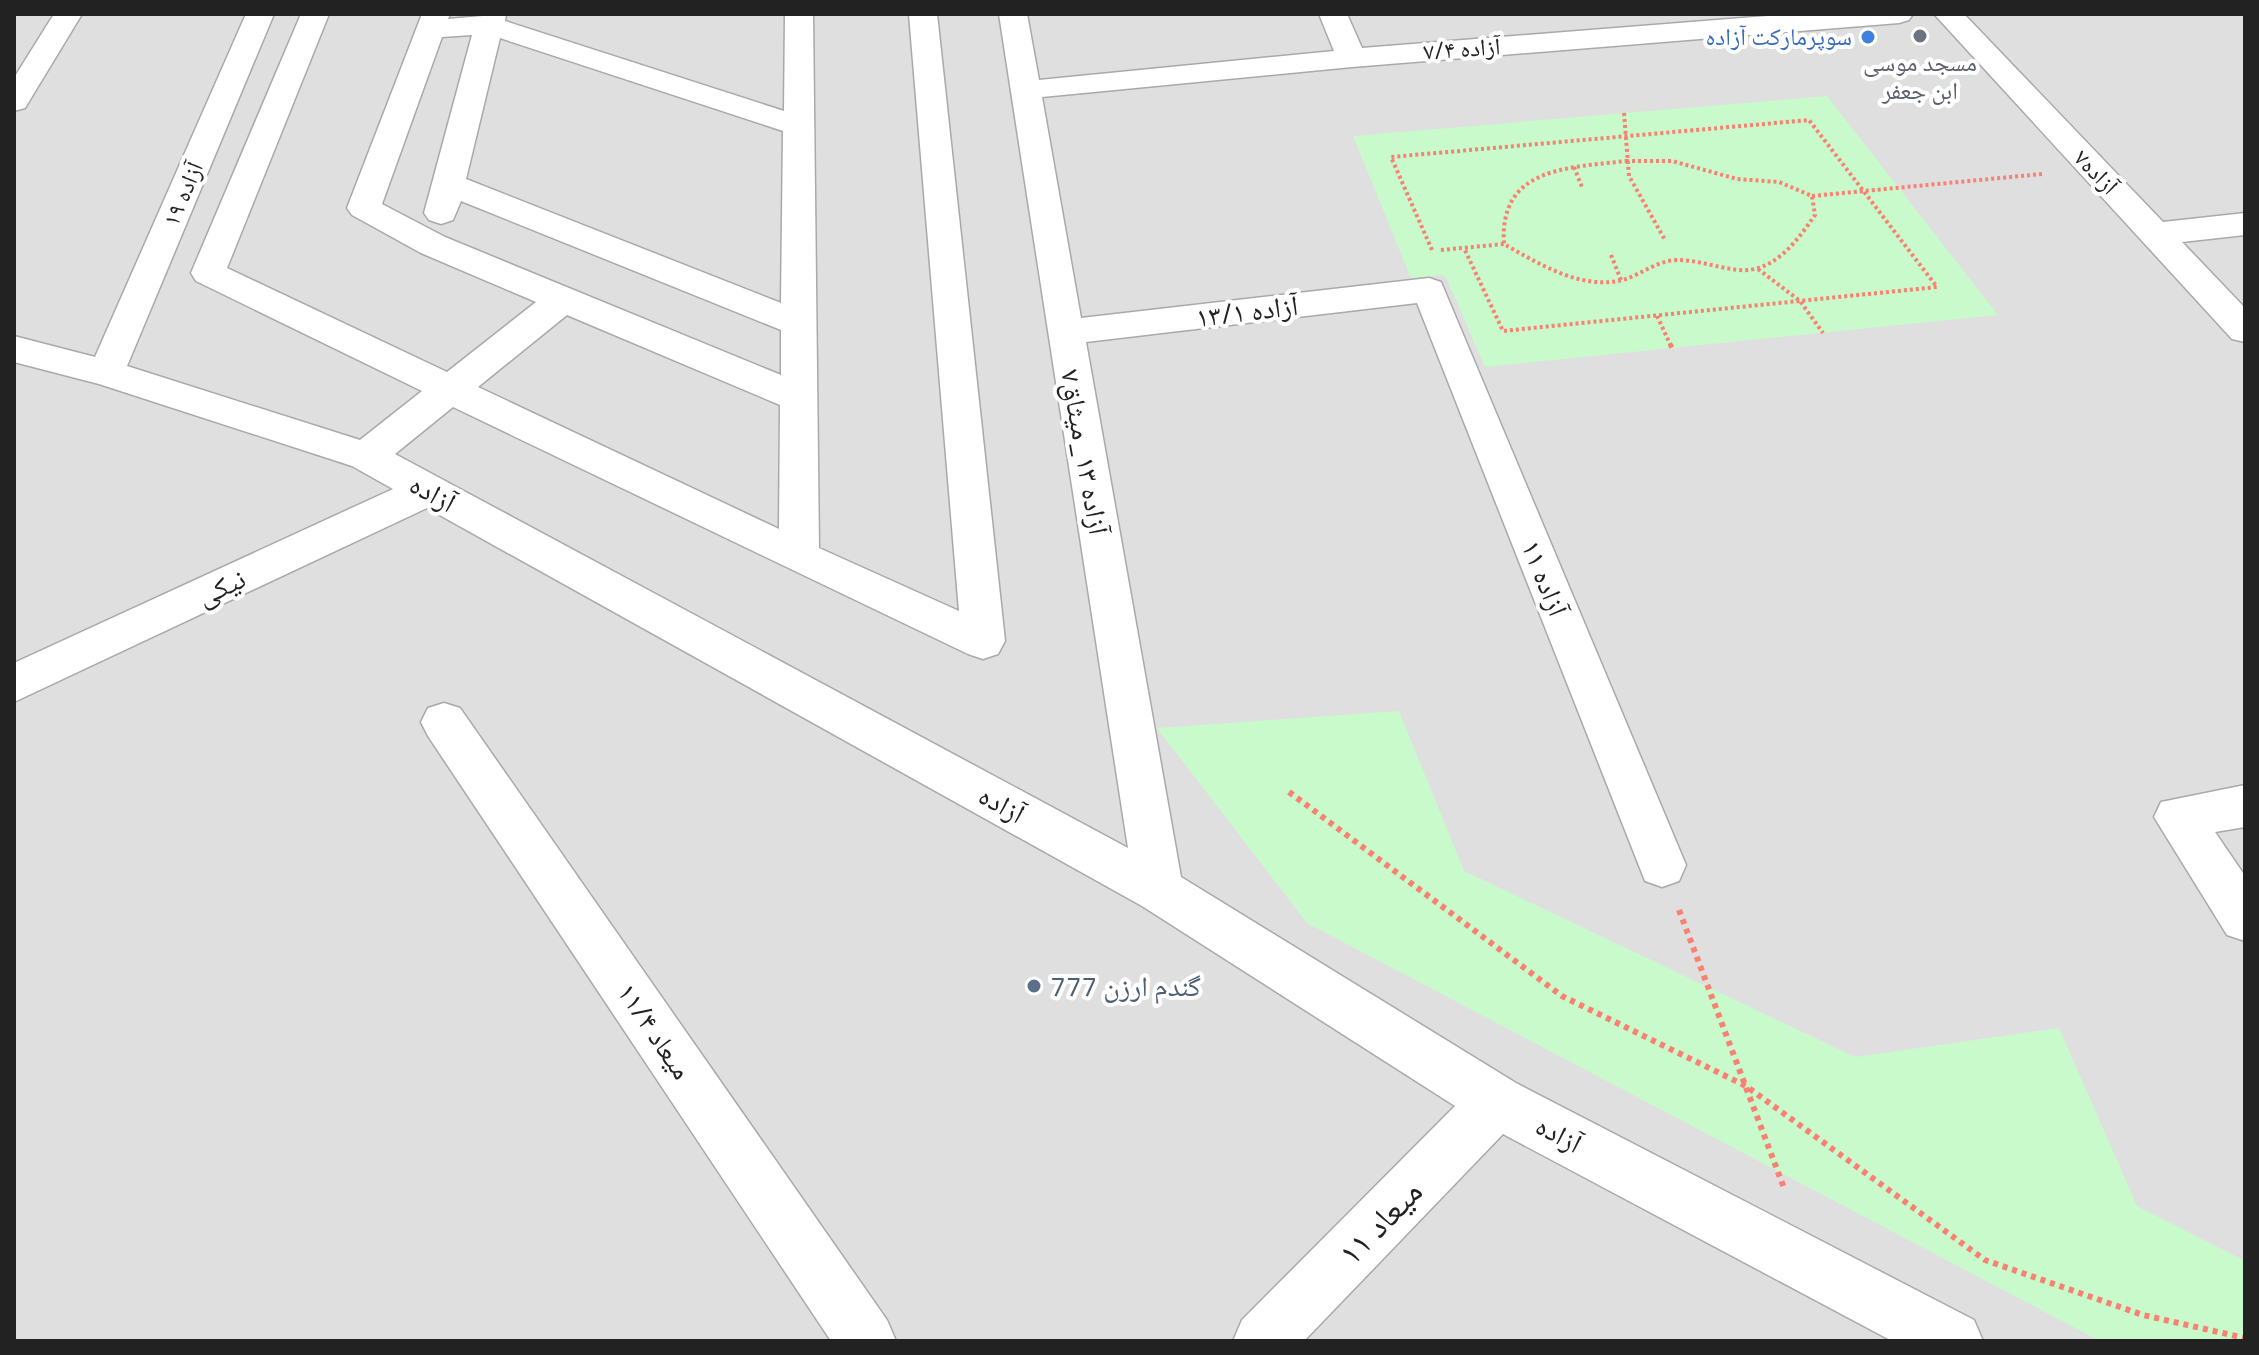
<svg xmlns="http://www.w3.org/2000/svg" width="2259" height="1355" font-family="'Titillium Web','Noto Naskh Arabic',sans-serif">
  <style>
    .residential { fill: #e0dfdf }
    .park { fill: #c8facc }
    .lines { fill: none; stroke-linecap: round; stroke-linejoin: round }
    .minor-casing { stroke: #a9a9a9; stroke-width: 3 }
    .path-far2 { stroke: #fa8072; stroke-width: 4; stroke-dasharray: 3 3; stroke-linecap: butt }
    .path-far1 { stroke: #fa8072; stroke-width: 5; stroke-dasharray: 4 4; stroke-linecap: butt }
    .path { stroke: #fa8072; stroke-width: 6; stroke-dasharray: 5 5; stroke-linecap: butt }
    .minor { fill: #fff; fill-rule: evenodd }
    .worship-dot { fill: #6b7280; stroke: #fff; stroke-width: 3 }
    .shop-dot { fill: #3f7fe0; stroke: #fff; stroke-width: 3 }
    .service-dot { fill: #5c6f8a; stroke: #fff; stroke-width: 3 }
    .labels { text-anchor: middle; stroke-width: 8; stroke-linejoin: round; paint-order: stroke }
    .far-shop-label { font-size: 24px; fill: #366cbe; stroke: #fff; text-anchor: end }
    .far-street-label { font-size: 24px; fill: #222; stroke: #fff }
    .far-worship-label { font-size: 24px; fill: #5b616d; stroke: #fff }
    .street-label { font-size: 28px; fill: #222; stroke: #fff }
    .service-label { font-size: 28px; fill: #4e5e75; stroke: #fff; text-anchor: start }
    .near-street-label { font-size: 34px; fill: #222; stroke: #fff }
  </style>
  <rect width="100%" height="100%" fill="#f2efe9"/>
  <path class="residential" d="M14 14H2245V1341H14Z"/>
  <path class="park" d="M1827 96 1998 315 1485 367 1445 275 1411 278 1353 136Z
    M1399 711 1464 871 1855 1057 2059 1028 2137 1206 2245 1261V1341H2100L1307 923 1157 728Z"/>
  <g class="lines">
    <g class="minor-casing">
      <path id="minor" d="M54 14H82L25 108 14 111V78Z
        M246 14H274L127 366 360 440 422 391 196 281 191 273 301 14H329L227 268 447 372 536 302 421 253 352 215 347 208 422 14H450L448 19 506 14 505 21 784 111 785 14H813L819 548 959 611 909 14H937L1005 641 998 654 983 659 968 654 453 407 395 454 1128 848 999 14H1027L1039 80 1334 51 1319 14H1347L1362 48 1792 14H1913L1909 20 1899 23 1352 67 1042 97 1081 318 1429 278 1441 282 1686 865 1679 881 1662 887 1645 881 1417 303 1086 342 1181 877 1516 1083 1974 1320 1983 1341H1892L1503 1134 1304 1341H1233L1242 1320 1455 1106 1142 906 427 508 14 702V663L393 489 352 466 99 384 14 362V336L95 357ZM472 35 424 213 429 220 441 224 453 220 461 201 781 330V375L445 237 382 204 442 37ZM500 38 783 131 781 303 466 179ZM567 315 780 405 779 529 478 387Z
        M1934 14H1964L2163 222 2245 213V235L2182 242 2245 308V342L2232 339Z
        M444 703 460 708 887 1320 896 1341H831L428 736 421 722 428 708Z
        M2245 785V827L2215 832 2245 876V941L2227 935 2154 817 2161 802Z"/>
    </g>
    <path class="path-far2" d="M1624 113 1629 176 1665 240
      M1626 161H1672L1737 179 1779 182 1812 196 1815 215C1797 241 1774 273 1739 270 1718 268 1698 260 1678 260 1659 260 1643 273 1626 279 1584 292 1539 264 1504 244 1499 167 1567 168 1626 161Z
      M1574 167 1582 187
      M1812 196 2042 174
      M1432 250 1391 157 1809 120 1937 287 1503 331 1464 248
      M1441 250 1504 244
      M1611 255 1621 280
      M1758 269 1800 301 1823 333
      M1657 316 1671 346"/>
    <path class="path-far1" d="M1670 344 1672 348"/>
    <path class="path" d="M1289 792 1562 996 1746 1086 1985 1260 2143 1315 2245 1338
      M1679 910 1784 1188"/>
    <use href="#minor" class="minor"/>
  </g>
  <circle class="worship-dot" cx="1920" cy="36" r="8"/>
  <circle class="shop-dot" cx="1868" cy="37" r="8"/>
  <circle class="service-dot" cx="1034" cy="986" r="8"/>
  <g class="labels">
    <g class="far-shop-label">
      <text x="1852" y="45">سوپرمارکت آزاده</text>
    </g>
    <g class="far-street-label">
      <text transform="translate(1462 49) rotate(-4)" y="8">آزاده ۷/۴</text>
      <text transform="translate(2096 172) rotate(46)" y="8">آزاده۷</text>
      <text transform="translate(183 194) rotate(-67)" y="8">آزاده ۱۹</text>
    </g>
    <g class="far-worship-label">
      <text x="1920" y="71">مسجد موسی<tspan x="1920" dy="28">ابن جعفر</tspan></text>
    </g>
    <g class="street-label">
      <text transform="translate(1247 311) rotate(-7)" y="10">آزاده ۱۳/۱</text>
      <text transform="translate(1085 452) rotate(80)" y="10">آزاده ۱۳_میثاق۷</text>
      <text transform="translate(433 493) rotate(29)" y="10">آزاده</text>
      <text transform="translate(1545 578) rotate(68)" y="10">آزاده ۱۱</text>
      <text transform="translate(221 587) rotate(-25)" y="10">نیکی</text>
      <text transform="translate(1002 804) rotate(29)" y="10">آزاده</text>
      <text transform="translate(655 1031) rotate(56)" y="10">میعاد ۱۱/۴</text>
      <text transform="translate(1559 1134) rotate(28)" y="10">آزاده</text>
    </g>
    <g class="service-label">
      <text x="1050" y="996">گندم ارزن 777</text>
    </g>
    <g class="near-street-label">
      <text transform="translate(1380 1222) rotate(-46)" y="12">میعاد ۱۱</text>
    </g>
  </g>
  <rect width="2259" height="1355" fill="none" stroke="#222222" stroke-width="32"/>
</svg>
